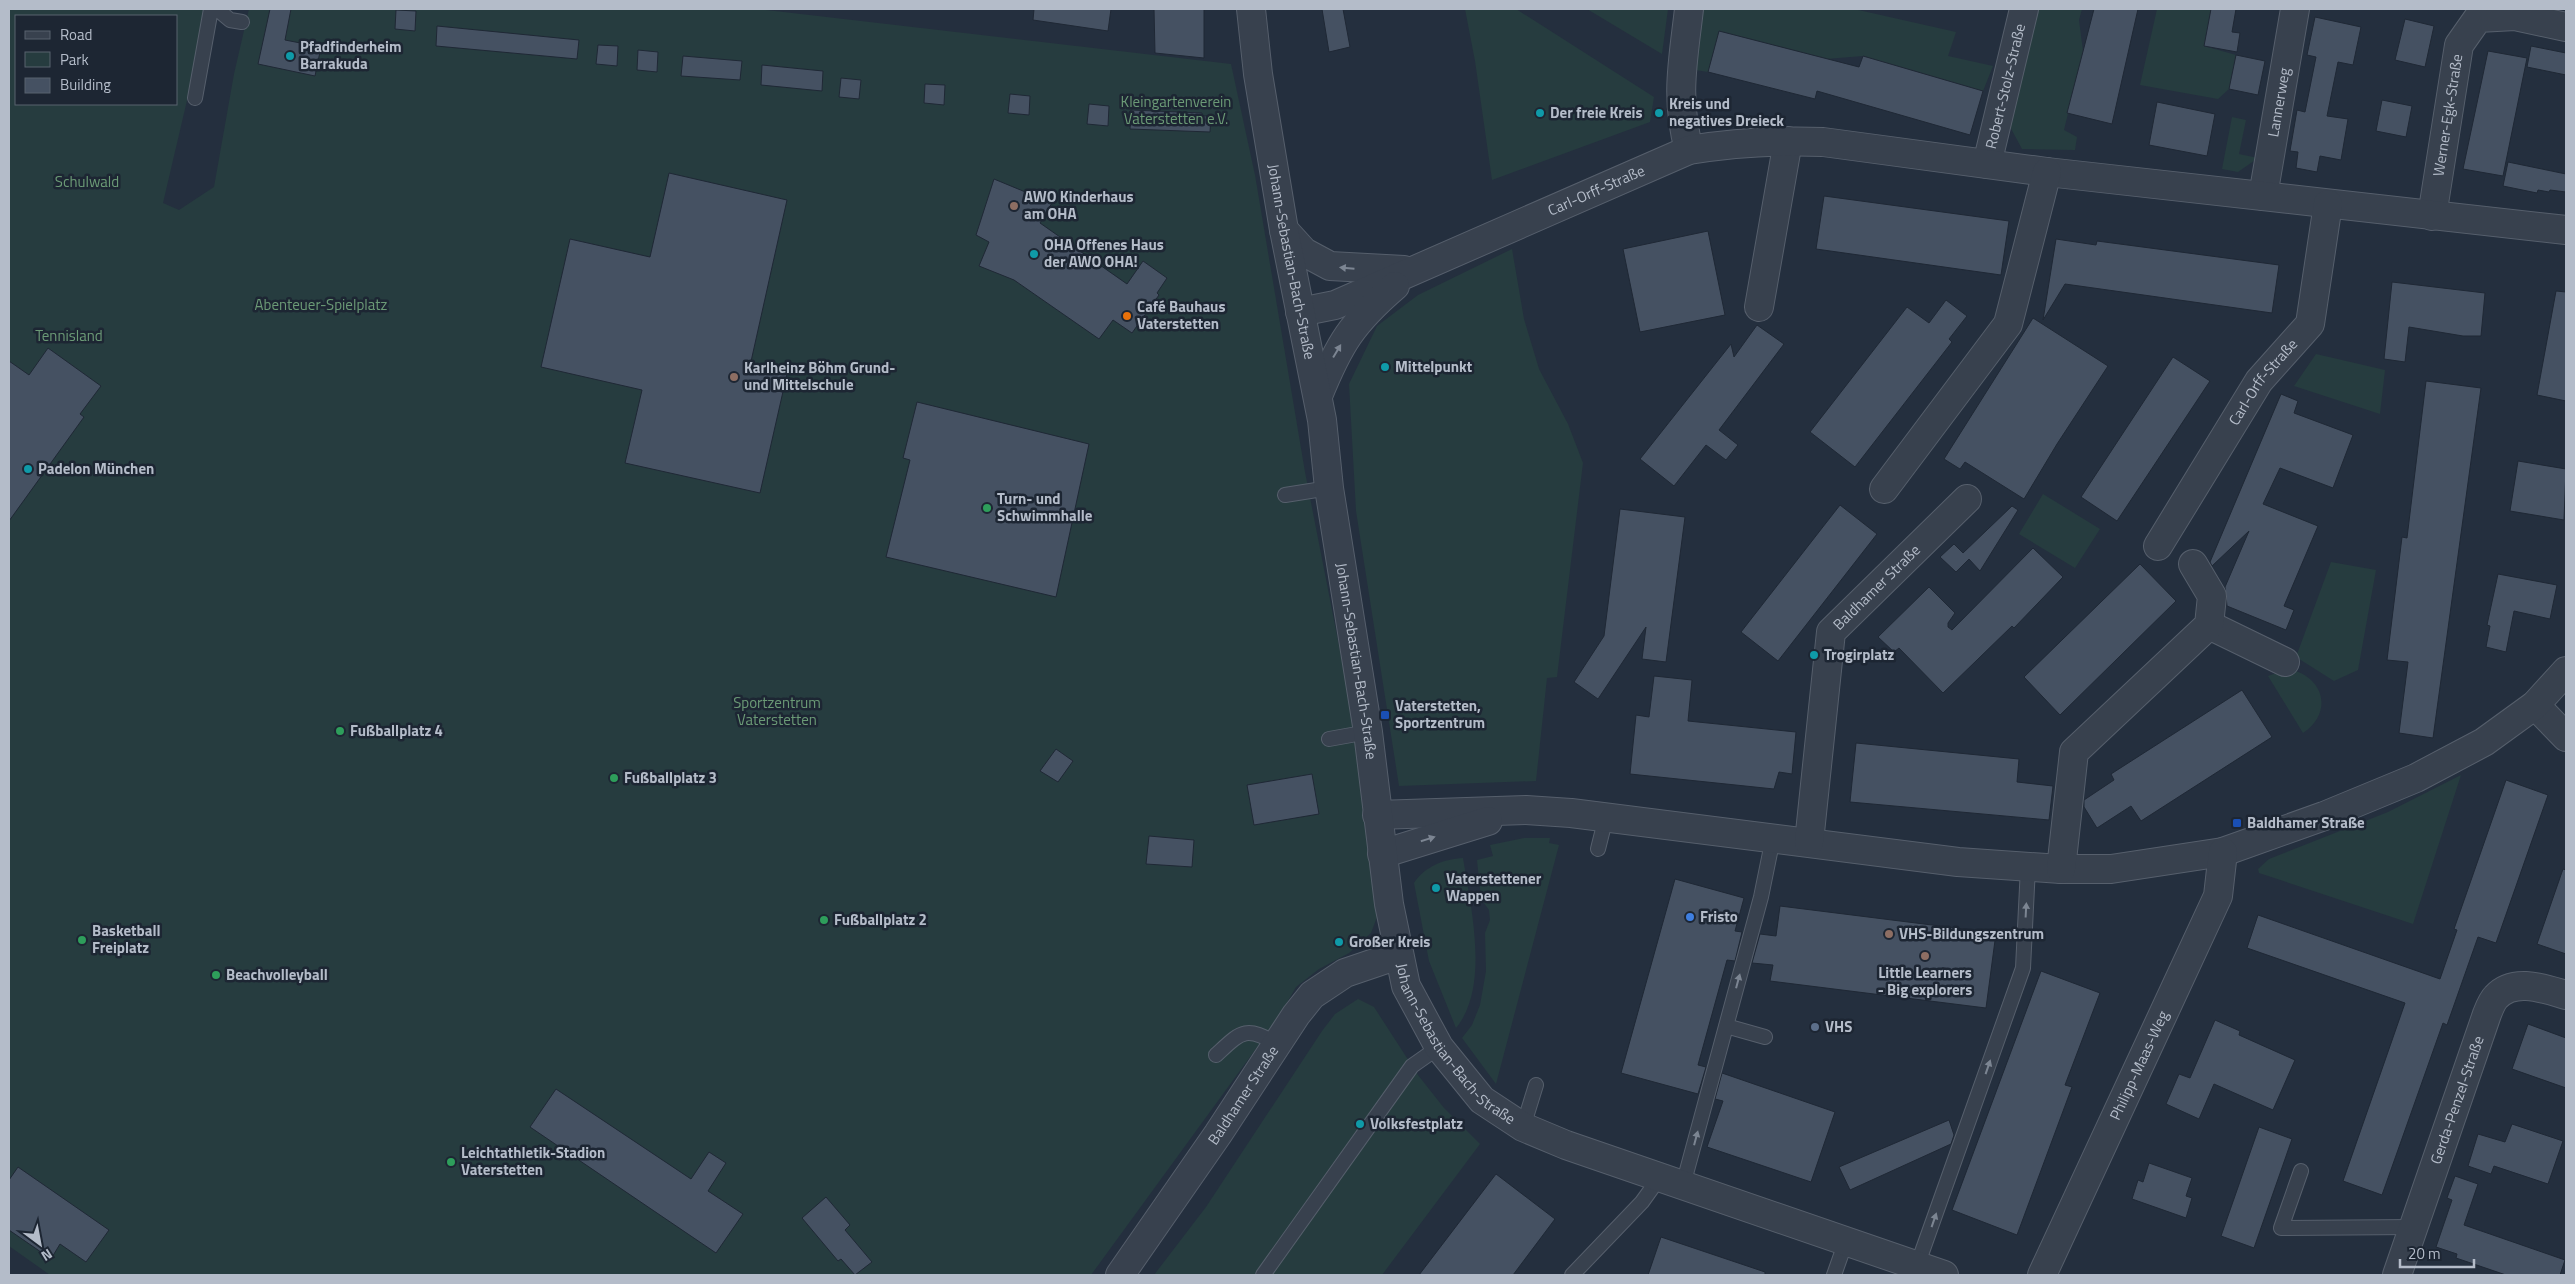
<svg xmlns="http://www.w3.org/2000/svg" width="2575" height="1284" font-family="'Titillium Web',sans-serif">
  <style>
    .green { fill: #263c3f; fill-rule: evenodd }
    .building { fill: #455162; stroke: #1f2835 }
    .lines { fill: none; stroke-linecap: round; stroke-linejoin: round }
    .service-casing { stroke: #565f6c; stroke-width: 16 }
    .minor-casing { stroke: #565f6c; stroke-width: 30 }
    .tertiary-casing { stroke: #565f6c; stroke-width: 30 }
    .service { stroke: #38414e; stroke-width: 14 }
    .minor { stroke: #38414e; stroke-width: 28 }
    .tertiary { stroke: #38414e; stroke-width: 28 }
    .oneway { fill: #7c8592 }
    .culture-dot { fill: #0f9aa8; stroke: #1d2633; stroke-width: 2 }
    .education-dot { fill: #8d6e63; stroke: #1d2633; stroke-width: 2 }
    .food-dot { fill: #e8710a; stroke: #1d2633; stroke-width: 2 }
    .leisure-dot { fill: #2e9e5b; stroke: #1d2633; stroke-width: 2 }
    .transit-dot { fill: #1a4fb4; stroke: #1d2633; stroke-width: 2 }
    .shop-dot { fill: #3f7fe0; stroke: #1d2633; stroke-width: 2 }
    .service-dot { fill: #5c6f8a; stroke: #1d2633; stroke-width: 2 }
    .labels { text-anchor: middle; stroke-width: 5; stroke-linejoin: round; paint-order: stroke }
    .poi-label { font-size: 15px; font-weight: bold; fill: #b4bcc9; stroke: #1d2633; text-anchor: start }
    .street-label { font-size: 15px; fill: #b4bcc9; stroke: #1d2633 }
    .park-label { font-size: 15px; fill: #6b9a76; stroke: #1d2633 }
  </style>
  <rect width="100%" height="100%" fill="#242f3e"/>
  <path class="green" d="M9 9H204L192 79 163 203 179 210 214 187 234 74 249 9H758L1231 64 1255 175 1305 472 1361 758 1380 909 1371 933 1349 953 1319 969 1296 987 1277 1020 1091 1275H50L9 1246ZM16 16H176V104H16Z
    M1465 9H1516L1654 97 1650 122 1492 180 1475 61Z
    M1587 9H1668L1662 54Z
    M1697 9H1854L1956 32 1948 56 1993 66 1983 91 1863 56 1826 59 1719 31 1708 72 1689 69Z
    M2035 9H2082L2079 20 2083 51 2064 130 2077 137 2075 150 2022 149 2008 123Z
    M2157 9H2211L2204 46 2236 55 2229 89 2218 99 2140 85Z
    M2232 117 2246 120 2239 154 2258 158 2238 172 2222 169Z
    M1512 249 1524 319 1539 369 1568 424 1583 463 1557 677 1547 678 1536 781 1399 786 1356 511 1349 384 1377 326 1418 295Z
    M2316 354 2385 370 2380 414 2294 386Z
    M2043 494 2100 529 2075 568 2019 534Z
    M2331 562 2376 570 2358 670 2334 681 2296 657Z
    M2288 669C2324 676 2334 712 2303 733L2268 676Z
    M2461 775 2413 924 2259 873 2258 869 2269 859 2388 812Z
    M1524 838H1550L1549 843 1559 845 1496 1084 1462 1038 1472 1025 1480 1005 1486 971 1485 933 1490 920 1489 910 1481 899 1477 860 1493 856 1490 845Z
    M1463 858C1471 907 1490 987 1456 1028L1429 961 1414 883C1425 866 1445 859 1463 858Z
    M1358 999 1374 1007 1418 1075 1444 1108 1480 1144 1382 1275H1154L1206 1207 1322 1031 1335 1014Z"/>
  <path class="building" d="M270 9H291L285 40 321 47 315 76 258 64Z
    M1034 9H1111L1108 31 1033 20Z
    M1154 9H1204V58L1155 53Z
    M1322 9H1343L1350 47 1329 52Z
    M2094 9H2138L2112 124 2067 113Z
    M2211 9H2236L2232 32 2240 33 2237 52 2204 46Z
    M396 10 416 11 415 31 395 29Z
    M2315 17 2361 27 2353 65 2338 62 2327 116 2348 119 2341 160 2320 156 2317 172 2296 168 2298 152 2290 151 2297 110 2305 112 2316 57 2307 55Z
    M2405 19 2434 26 2425 67 2395 60Z
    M437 26 579 40 577 59 436 46Z
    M1719 31 1859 67 1863 56 1983 91 1970 135 1817 91 1815 99 1708 72Z
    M598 45 618 46 617 66 596 64Z
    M2531 46 2566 53V75L2527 67Z
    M638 50 658 52 657 72 637 70Z
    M2488 51 2527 58 2503 176 2463 169Z
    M2236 55 2265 61 2258 95 2229 89Z
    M683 56 742 61 740 80 681 76Z
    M762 65 823 71 822 91 761 85Z
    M841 78 861 80 859 99 839 97Z
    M925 84 945 85 944 105 924 103Z
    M1010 94 1030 96 1029 115 1008 113Z
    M2382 100 2412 106 2406 137 2376 131Z
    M2157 102 2215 114 2207 156 2149 145Z
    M1089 104 1109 106 1108 126 1087 124Z
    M1131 110 1202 113V116H1211L1210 132 1130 129Z
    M2508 162 2566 174V192L2550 190 2549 192 2538 190 2537 193 2503 186Z
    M669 173 787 200 750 366 787 374 760 493 625 463 642 390 541 367 570 239 650 257Z
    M994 179 1052 203 1040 223 1127 284 1143 261 1167 278 1157 293 1159 295 1132 333 1113 320 1099 339 1014 280 979 266 989 242 976 235Z
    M1824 196 2009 221 2001 275 1816 249Z
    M1708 231 1725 315 1640 332 1623 249Z
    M2056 239 2096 245 2097 241 2279 265 2272 313 2065 284 2043 320Z
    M2392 282 2485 293 2481 336H2463L2409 327 2405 362 2384 359Z
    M2556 291 2566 292V401L2537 395Z
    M1946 300 1967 316 1949 339 1952 342 1855 467 1810 432 1907 307 1929 323Z
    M2033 318 2108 366 2057 444 2024 499 1965 462 1960 469 1944 459Z
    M1757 325 1784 344 1719 430 1738 445 1726 460 1706 445 1674 486 1640 459 1731 344 1734 357Z
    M48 348 101 386 80 414 84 417 9 521V361L29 375Z
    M2173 357 2210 381 2117 521 2081 497Z
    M2426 381 2481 388 2433 738 2399 733 2408 662 2387 660 2402 537 2407 538Z
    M2281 394 2298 401 2294 413 2353 435 2333 488 2280 468 2263 504 2318 526 2284 606 2294 610 2286 630 2227 606 2225 587 2249 531 2212 566 2210 562Z
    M917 402 1089 444 1056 597 886 557 910 460 903 458Z
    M2518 461 2566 469 2564 520 2510 511Z
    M1840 505 1877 534 1778 661 1741 632Z
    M2012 506 2018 510 1980 571 1969 559 1956 572 1940 557 1954 544 1963 553Z
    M1620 509 1685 517 1666 662 1642 659 1646 627 1598 699 1574 682 1604 636Z
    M2033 548 2063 577 2014 628 2012 626 1943 693 1899 648 1894 652 1878 637 1929 587 1955 613 1948 623V627L1952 630Z
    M2140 564 2176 601 2060 715 2024 677Z
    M2498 574 2557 585 2550 619 2514 611 2506 652 2486 647 2490 626 2487 625Z
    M1654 676 1692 680 1688 721 1796 732 1792 774 1779 772 1774 789 1630 774 1636 715 1649 717Z
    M2242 690 2272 737 2141 821 2131 806 2097 828 2084 807V800L2114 780 2111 774Z
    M1856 743 2019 759 2017 782 2053 786 2049 820 1850 802Z
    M1056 749 1073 761 1058 782 1040 771Z
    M1312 774 1319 814 1254 825 1247 785Z
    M2506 780 2548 795 2496 943 2478 937 2447 1025 2443 1023 2382 1195 2343 1181 2405 1003 2247 948 2258 915 2440 979 2457 930 2454 929Z
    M1149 836 1194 840 1192 867 1146 864Z
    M2563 869 2566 870V954L2537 944Z
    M1675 879 1744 898 1735 931 1742 932 1735 961 1727 960 1698 1065 1706 1067 1698 1094 1621 1073Z
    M1780 906 1996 933 1986 1008 1770 981 1773 965 1752 963 1760 934 1776 936Z
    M2041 971 2100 993 2065 1085 2072 1087 2017 1235 1952 1210Z
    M2215 1020 2240 1031 2239 1035 2295 1060 2273 1110 2214 1084 2199 1119 2166 1104 2179 1074 2190 1078Z
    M2528 1024 2566 1038V1088L2512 1069Z
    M1722 1073 1835 1112 1811 1182 1707 1147 1723 1101 1715 1099Z
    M556 1089 691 1179 709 1152 726 1163 708 1191 743 1214 716 1253 530 1127Z
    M1949 1120 1954 1135 1951 1144 1850 1190 1839 1167Z
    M2512 1124 2563 1141 2548 1184 2494 1166 2491 1174 2468 1166 2478 1134 2505 1142Z
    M2259 1127 2292 1139 2254 1248 2221 1236Z
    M2149 1163 2192 1178 2186 1196 2192 1198 2186 1218 2132 1199 2138 1180 2143 1182Z
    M18 1167 109 1230 86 1262 60 1244 51 1259 9 1230V1180Z
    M1496 1174 1555 1219 1513 1275H1419Z
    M2455 1176 2478 1184 2464 1225 2565 1260 2560 1275H2506L2456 1258 2457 1254 2436 1247 2452 1200 2447 1198Z
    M826 1197 850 1225 845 1230 872 1262 855 1275 841 1259 838 1261 802 1218Z
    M1661 1237 1765 1272V1275H1648Z"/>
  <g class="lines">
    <g class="service-casing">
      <path id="service" d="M217 9 230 20 242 22
        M195 98 211 9
        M1285 495 1329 488
        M1329 739 1368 732
        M1598 849 1606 817
        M1726 1026 1765 1037
        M1216 1055C1241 1032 1245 1025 1277 1044
        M1523 1127 1536 1085
        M2301 1171 2281 1228 2412 1227
        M1683 1185 1761 897 1773 838
        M1917 1266 2023 968 2028 867
        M1263 1275 1412 1066 1439 1047
        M1572 1275 1642 1202 1660 1177
        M1834 1275 1846 1241"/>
    </g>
    <g class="minor-casing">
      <g id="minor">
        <path d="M1689 150C1675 97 1683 62 1689 9"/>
        <path id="s1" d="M1987 164 2024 9"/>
        <path id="s2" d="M2263 196 2295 9"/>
        <path id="s3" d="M2432 216 2459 45 2478 18 2515 16 2566 27"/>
        <path d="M1284 230 1304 252 1330 266 1404 270"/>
        <path d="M1759 307 1788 141"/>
        <path id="s4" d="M1300 312 1335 305 1689 150C1734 143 1778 140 1823 142L2047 172 2566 230"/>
        <path d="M1318 396C1339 344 1352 323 1395 286"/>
        <path d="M1884 489 2008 324 2047 172"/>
        <path id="s5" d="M2158 546 2259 381 2310 324 2328 204"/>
        <path d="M2209 625 2285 662"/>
        <path d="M2535 705 2566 737"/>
        <path d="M1377 815 1526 810 1571 813 1958 862 2061 869H2111L2223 852 2324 816 2416 778 2484 742 2535 705 2566 671"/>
        <path id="s6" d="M1809 842 1831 632 1967 499"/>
        <path d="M1382 854 1488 821"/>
        <path d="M2061 869 2074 752 2209 625 2212 596 2193 564"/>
        <path id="s7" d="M2042 1275 2218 896 2223 852"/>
        <path id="s8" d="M2397 1275 2487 1014C2489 1009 2492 1001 2496 997 2514 977 2545 989 2566 995"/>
      </g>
    </g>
    <g class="tertiary-casing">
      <g id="tertiary">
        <path id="s9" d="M1251 9 1258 74 1284 230 1322 420 1329 488 1368 732 1389 904 1406 986 1439 1047 1482 1100 1523 1127 1566 1145 1944 1275"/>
        <path id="s10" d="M1120 1275 1218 1134 1296 1015 1312 995 1345 973 1398 955"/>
      </g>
    </g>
    <use href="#service" class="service"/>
    <use href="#minor" class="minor"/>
    <use href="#tertiary" class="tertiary"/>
  </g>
  <defs><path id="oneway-solid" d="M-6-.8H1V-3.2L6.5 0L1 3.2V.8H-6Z" transform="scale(1.25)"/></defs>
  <g class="oneway">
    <use href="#oneway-solid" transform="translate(1347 268) rotate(-175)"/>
    <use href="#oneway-solid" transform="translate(1337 351) rotate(-59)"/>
    <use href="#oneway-solid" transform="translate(1428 839) rotate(-17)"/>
    <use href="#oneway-solid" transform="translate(2026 910) rotate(-87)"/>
    <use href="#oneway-solid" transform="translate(1738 981) rotate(-75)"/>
    <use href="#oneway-solid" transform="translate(1988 1067) rotate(-71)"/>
    <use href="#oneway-solid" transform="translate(1696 1138) rotate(-75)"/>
    <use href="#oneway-solid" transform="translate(1934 1220) rotate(-71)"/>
  </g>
  <g class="culture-dot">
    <circle cx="290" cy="56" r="5"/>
    <circle cx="1540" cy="113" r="5"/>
    <circle cx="1659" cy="113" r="5"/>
    <circle cx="1034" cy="254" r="5"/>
    <circle cx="1385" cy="367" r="5"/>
    <circle cx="28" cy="469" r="5"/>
    <circle cx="1814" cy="655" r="5"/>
    <circle cx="1436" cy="888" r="5"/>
    <circle cx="1339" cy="942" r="5"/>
    <circle cx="1360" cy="1124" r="5"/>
  </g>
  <g class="education-dot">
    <circle cx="1014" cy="206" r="5"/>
    <circle cx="734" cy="377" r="5"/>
    <circle cx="1889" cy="934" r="5"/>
    <circle cx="1925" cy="956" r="5"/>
  </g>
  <circle class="food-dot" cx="1127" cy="316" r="5"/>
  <g class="leisure-dot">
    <circle cx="987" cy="508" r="5"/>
    <circle cx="340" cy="731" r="5"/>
    <circle cx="614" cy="778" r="5"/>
    <circle cx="824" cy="920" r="5"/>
    <circle cx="82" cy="940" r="5"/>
    <circle cx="216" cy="975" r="5"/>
    <circle cx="451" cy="1162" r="5"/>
  </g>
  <g class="transit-dot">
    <rect x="1380" y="710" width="10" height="10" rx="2.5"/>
    <rect x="2232" y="818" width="10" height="10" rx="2.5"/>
  </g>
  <circle class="shop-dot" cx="1690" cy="917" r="5"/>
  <circle class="service-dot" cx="1815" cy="1027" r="5"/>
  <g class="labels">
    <g class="poi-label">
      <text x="300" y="52">Pfadfinderheim<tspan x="300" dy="17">Barrakuda</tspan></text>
      <text x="1669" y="109">Kreis und<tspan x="1669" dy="17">negatives Dreieck</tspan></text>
      <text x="1550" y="118">Der freie Kreis</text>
      <text x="1024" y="202">AWO Kinderhaus<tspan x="1024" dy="17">am OHA</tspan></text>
      <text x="1044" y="250">OHA Offenes Haus<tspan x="1044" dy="17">der AWO OHA!</tspan></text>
      <text x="1137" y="312">Café Bauhaus<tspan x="1137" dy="17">Vaterstetten</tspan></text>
      <text x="1395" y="372">Mittelpunkt</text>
      <text x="744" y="373">Karlheinz Böhm Grund-<tspan x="744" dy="17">und Mittelschule</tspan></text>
      <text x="38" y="474">Padelon München</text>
      <text x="997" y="504">Turn- und<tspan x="997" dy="17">Schwimmhalle</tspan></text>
      <text x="1824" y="660">Trogirplatz</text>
      <text x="1395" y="711">Vaterstetten,<tspan x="1395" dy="17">Sportzentrum</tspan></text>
      <text x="350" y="736">Fußballplatz 4</text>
      <text x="624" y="783">Fußballplatz 3</text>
      <text x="2247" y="828">Baldhamer Straße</text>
      <text x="1446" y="884">Vaterstettener<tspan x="1446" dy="17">Wappen</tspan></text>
      <text x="1700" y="922">Fristo</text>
      <text x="834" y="925">Fußballplatz 2</text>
      <text x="92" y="936">Basketball<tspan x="92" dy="17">Freiplatz</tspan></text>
      <text x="1899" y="939">VHS-Bildungszentrum</text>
      <text x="1349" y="947">Großer Kreis</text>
      <text x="1925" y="978" text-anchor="middle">Little Learners<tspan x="1925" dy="17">- Big explorers</tspan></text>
      <text x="226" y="980">Beachvolleyball</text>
      <text x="1825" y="1032">VHS</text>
      <text x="1370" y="1129">Volksfestplatz</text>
      <text x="461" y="1158">Leichtathletik-Stadion<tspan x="461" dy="17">Vaterstetten</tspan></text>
    </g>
    <g class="street-label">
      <text dy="5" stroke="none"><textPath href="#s1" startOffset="80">Robert-Stolz-Straße</textPath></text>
      <text dy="5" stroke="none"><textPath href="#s2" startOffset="95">Lannerweg</textPath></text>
      <text dy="5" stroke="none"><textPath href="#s3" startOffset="102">Werner-Egk-Straße</textPath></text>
      <text dy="5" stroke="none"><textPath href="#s4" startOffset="321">Carl-Orff-Straße</textPath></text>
      <text dy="5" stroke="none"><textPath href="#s9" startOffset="256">Johann-Sebastian-Bach-Straße</textPath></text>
      <text dy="5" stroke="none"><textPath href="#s5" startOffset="195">Carl-Orff-Straße</textPath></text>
      <text dy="5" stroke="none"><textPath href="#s6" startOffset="275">Baldhamer Straße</textPath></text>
      <text dy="5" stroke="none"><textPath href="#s9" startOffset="661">Johann-Sebastian-Bach-Straße</textPath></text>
      <text dy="5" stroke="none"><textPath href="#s9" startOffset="1066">Johann-Sebastian-Bach-Straße</textPath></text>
      <text dy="5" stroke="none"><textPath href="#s7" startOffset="231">Philipp-Maas-Weg</textPath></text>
      <text dy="5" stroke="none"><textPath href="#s10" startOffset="218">Baldhamer Straße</textPath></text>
      <text dy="5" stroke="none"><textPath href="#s8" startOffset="185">Gerda-Penzel-Straße</textPath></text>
    </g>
    <g class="park-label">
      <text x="1176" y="107">Kleingartenverein<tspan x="1176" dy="17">Vaterstetten e.V.</tspan></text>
      <text x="87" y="187">Schulwald</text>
      <text x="321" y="310">Abenteuer-Spielplatz</text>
      <text x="69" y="341">Tennisland</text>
      <text x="777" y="708">Sportzentrum<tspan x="777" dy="17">Vaterstetten</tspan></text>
    </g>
  </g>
  <rect width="2575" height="1284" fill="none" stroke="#b4bcc9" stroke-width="20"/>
  <rect x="15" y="15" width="162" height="90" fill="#1d2633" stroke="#59626f"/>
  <rect x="25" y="31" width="25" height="8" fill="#38414e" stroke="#59626f"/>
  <text x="60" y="40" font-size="15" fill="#b4bcc9">Road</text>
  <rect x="25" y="52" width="25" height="15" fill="#263c3f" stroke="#59626f"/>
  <text x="60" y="65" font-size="15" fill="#b4bcc9">Park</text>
  <rect x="25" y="78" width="25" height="15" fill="#455162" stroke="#59626f"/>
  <text x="60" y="90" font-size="15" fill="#b4bcc9">Building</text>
  <g transform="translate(40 1244) rotate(148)" stroke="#1d2633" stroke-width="4" paint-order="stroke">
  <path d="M0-4L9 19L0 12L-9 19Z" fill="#b4bcc9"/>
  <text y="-8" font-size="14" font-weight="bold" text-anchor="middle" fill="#b4bcc9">N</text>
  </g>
  <path d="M2400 1259v8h74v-8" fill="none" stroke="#b4bcc9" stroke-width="2.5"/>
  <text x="2408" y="1259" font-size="15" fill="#b4bcc9" stroke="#1d2633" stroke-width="4" paint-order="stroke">20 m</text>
</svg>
